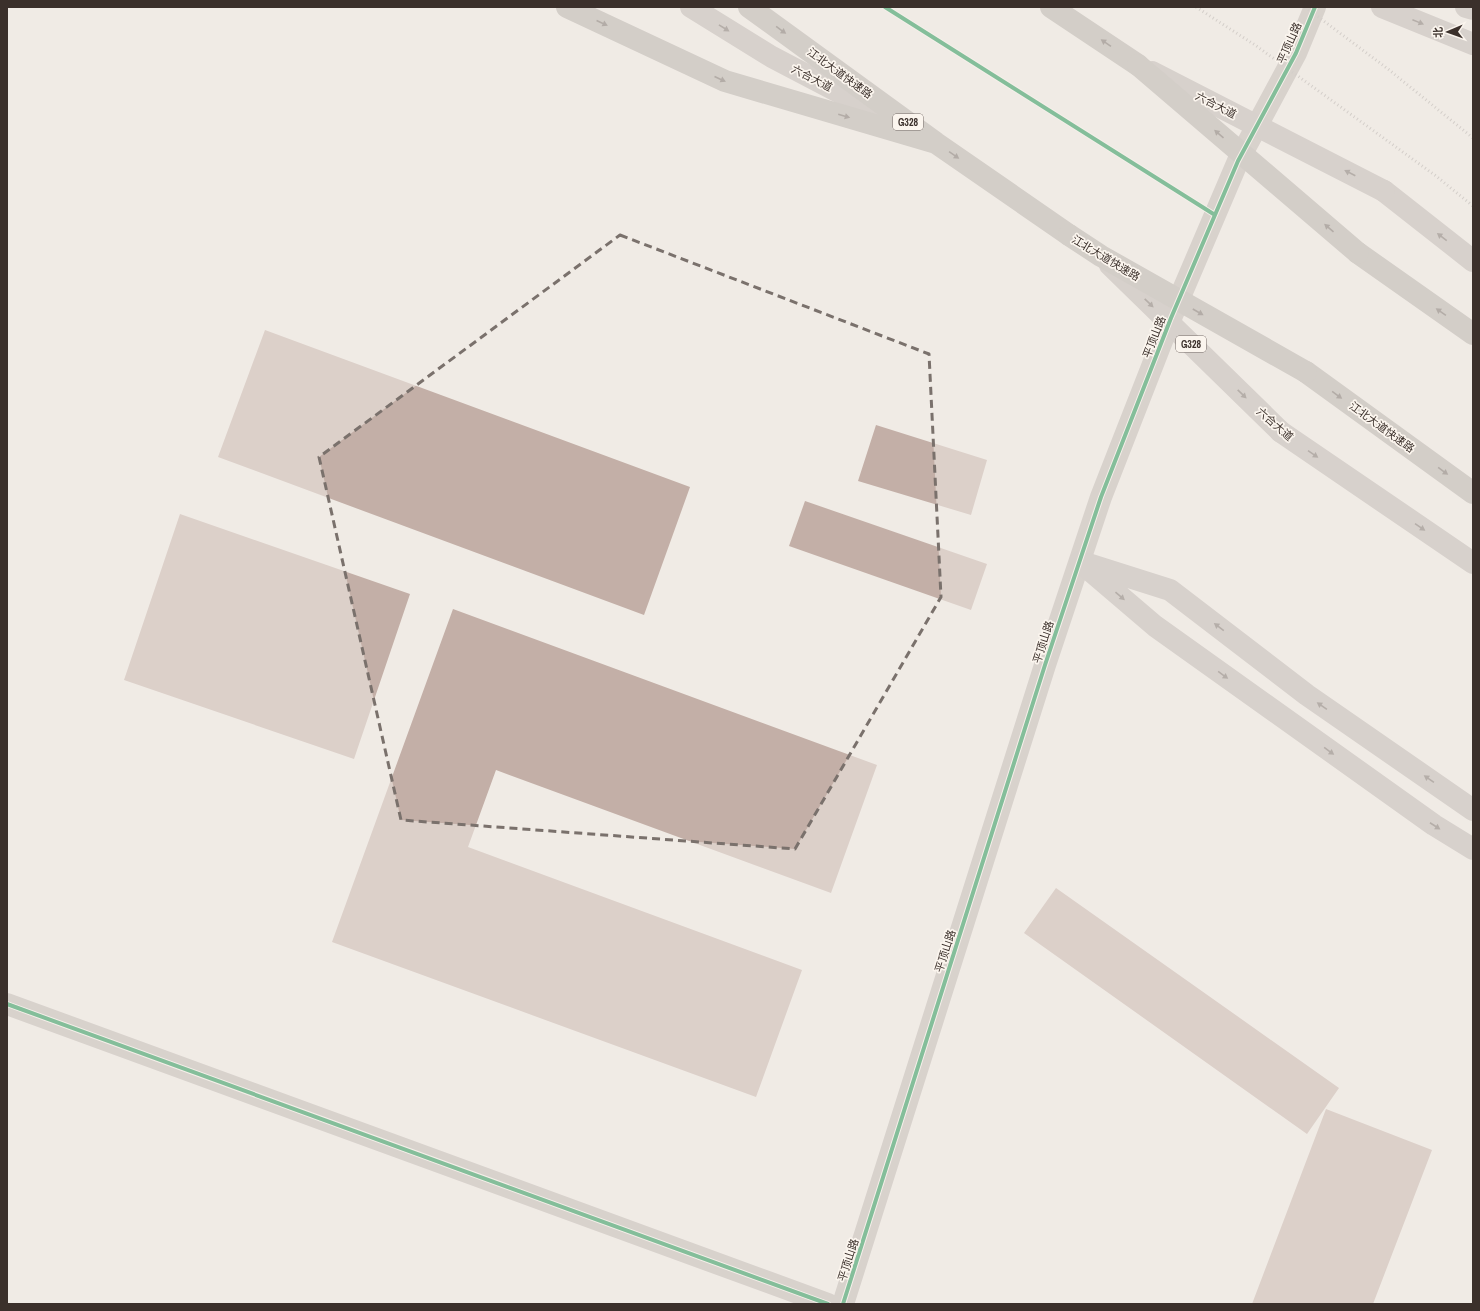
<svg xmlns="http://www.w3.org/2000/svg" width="1480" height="1311" font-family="'Archivo Narrow','Noto Sans SC',sans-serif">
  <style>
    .building { fill: #c3afa7 }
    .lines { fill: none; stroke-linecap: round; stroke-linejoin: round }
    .secondary { stroke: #bab3ae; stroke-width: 22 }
    .primary { stroke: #b8b1ad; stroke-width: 22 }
    .highway { stroke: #afaaa4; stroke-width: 22 }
    .rail { stroke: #b1aca8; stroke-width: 3; stroke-dasharray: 1 3; stroke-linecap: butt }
    .primary-bridge { stroke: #b8b1ad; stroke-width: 22 }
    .highway-bridge { stroke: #afaaa4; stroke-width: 22 }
    .cycleway-casing { stroke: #fbf5ee; stroke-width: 6 }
    .cycleway { stroke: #00873e; stroke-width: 4 }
    .oneway { fill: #6d645f }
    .oneway2 { fill: #69615b }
    .marked { fill: none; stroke: #7a716c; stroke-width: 3; stroke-dasharray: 8 5; stroke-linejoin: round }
    .labels { text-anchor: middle; stroke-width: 3.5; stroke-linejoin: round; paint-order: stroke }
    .shield { fill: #fbf5ee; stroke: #756b66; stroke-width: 1 }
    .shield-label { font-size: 10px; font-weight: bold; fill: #3b302b }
    .street-label { font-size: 11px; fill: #3b302b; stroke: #fbf5ee }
  </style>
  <rect width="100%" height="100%" fill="#f0ebe5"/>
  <path class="building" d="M265 330 690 487 644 615 218 457Z
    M876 425 987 460 971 515 858 481Z
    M805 501 987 564 971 610 789 546Z
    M180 514 410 594 354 759 124 680Z
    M453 609 877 765 831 893 496 770 468 847 802 970 756 1097 332 942Z
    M1056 888 1339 1088 1307 1134 1024 933Z
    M1326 1109 1432 1150 1373 1304H1252Z"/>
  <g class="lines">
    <path class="secondary" d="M7 1004 828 1304
      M843 1304 1045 665 1101 497 1171 318 1238 161 1296 53 1315 7"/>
    <path class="primary" d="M691 7 772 57 894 121
      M1382 7 1473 44
      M1466 7 1473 9
      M1384 191 1473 261
      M1281 432 1473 563
      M1080 562 1155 626 1434 825 1473 849
      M1088 564 1170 590 1307 695 1473 810"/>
    <path class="highway" d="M567 7 725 81 936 143
      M749 7 936 143 1069 235
      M1051 7 1138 65
      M1358 253 1473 334
      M1306 372 1473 493"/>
    <path class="rail" d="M1196 7 1255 45 1436 176 1473 206
      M1305 7 1388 69 1473 138"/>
    <path class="primary-bridge" d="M1152 72 1384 191
      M1110 265 1281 432"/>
    <path class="highway-bridge" d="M1138 65 1358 253
      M1069 235 1101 256 1306 372"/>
    <g class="cycleway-casing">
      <path id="cycleway" d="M885 7 1215 215
        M7 1004 828 1304
        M843 1304 1045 665 1101 497 1171 318 1238 161 1296 53 1315 7"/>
    </g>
    <use href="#cycleway" class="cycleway"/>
  </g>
  <defs><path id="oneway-solid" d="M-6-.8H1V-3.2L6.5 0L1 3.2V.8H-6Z"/></defs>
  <g class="oneway">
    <use href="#oneway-solid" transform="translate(1418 22) rotate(22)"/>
    <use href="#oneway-solid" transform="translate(724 28) rotate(32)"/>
    <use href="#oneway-solid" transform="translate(1350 173) rotate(-153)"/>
    <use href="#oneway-solid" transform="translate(1442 237) rotate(-142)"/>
    <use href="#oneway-solid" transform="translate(1149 303) rotate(44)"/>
    <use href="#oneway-solid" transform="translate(1242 394) rotate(44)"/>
    <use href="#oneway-solid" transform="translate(1313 454) rotate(34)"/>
    <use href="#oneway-solid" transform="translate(1420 527) rotate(34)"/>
    <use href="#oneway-solid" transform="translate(1120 596) rotate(41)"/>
    <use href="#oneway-solid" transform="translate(1219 627) rotate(-143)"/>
    <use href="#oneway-solid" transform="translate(1223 675) rotate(36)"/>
    <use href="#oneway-solid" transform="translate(1322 706) rotate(-145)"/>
    <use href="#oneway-solid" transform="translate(1329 751) rotate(36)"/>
    <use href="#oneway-solid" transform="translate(1429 779) rotate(-145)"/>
    <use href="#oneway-solid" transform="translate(1435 826) rotate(33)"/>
  </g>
  <g class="oneway2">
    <use href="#oneway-solid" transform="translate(602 23) rotate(25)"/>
    <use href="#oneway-solid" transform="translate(781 30) rotate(36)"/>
    <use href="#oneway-solid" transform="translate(1106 43) rotate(-146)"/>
    <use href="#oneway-solid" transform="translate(720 79) rotate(24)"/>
    <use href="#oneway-solid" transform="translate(844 116) rotate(16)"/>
    <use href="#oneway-solid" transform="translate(1219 134) rotate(-139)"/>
    <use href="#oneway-solid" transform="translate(954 155) rotate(35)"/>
    <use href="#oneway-solid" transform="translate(1329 228) rotate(-139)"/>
    <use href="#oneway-solid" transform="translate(1198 312) rotate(30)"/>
    <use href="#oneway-solid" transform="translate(1441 312) rotate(-145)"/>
    <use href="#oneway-solid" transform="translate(1337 395) rotate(36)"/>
    <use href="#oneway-solid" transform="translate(1443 471) rotate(36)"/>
  </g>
  <path d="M0 0H1480V1311H0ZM620 235 929 354 941 597 795 849 401 820 319 457Z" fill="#f0ebe5" fill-opacity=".55" fill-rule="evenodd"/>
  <path class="marked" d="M620 235 929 354 941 597 795 849 401 820 319 457Z"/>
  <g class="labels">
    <g class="shield">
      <rect x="893" y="114" width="30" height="16" rx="3"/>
      <rect x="1176" y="336" width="30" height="16" rx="3"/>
    </g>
    <g class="shield-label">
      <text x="908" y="126">G328</text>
      <text x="1191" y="348">G328</text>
    </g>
    <g class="street-label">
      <text transform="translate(1289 43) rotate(-66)" y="4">平顶山路</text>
      <text transform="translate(840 73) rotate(36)" y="4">江北大道快速路</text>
      <text transform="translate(812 78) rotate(27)" y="4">六合大道</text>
      <text transform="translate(1216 105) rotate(27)" y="4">六合大道</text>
      <text transform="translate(1106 258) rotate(31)" y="4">江北大道快速路</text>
      <text transform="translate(1154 337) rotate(-69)" y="4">平顶山路</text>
      <text transform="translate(1275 424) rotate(41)" y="4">六合大道</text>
      <text transform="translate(1382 427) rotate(36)" y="4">江北大道快速路</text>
      <text transform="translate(1043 642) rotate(-72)" y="4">平顶山路</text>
      <text transform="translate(945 951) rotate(-72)" y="4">平顶山路</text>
      <text transform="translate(848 1260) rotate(-72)" y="4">平顶山路</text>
    </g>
  </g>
  <rect width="1480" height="1311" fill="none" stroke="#3b302b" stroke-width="16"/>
  <g transform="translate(1448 32) rotate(268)" stroke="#fbf5ee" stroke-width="3" paint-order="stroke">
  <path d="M0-3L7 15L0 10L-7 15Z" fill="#3b302b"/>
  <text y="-6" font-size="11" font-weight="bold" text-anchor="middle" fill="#3b302b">北</text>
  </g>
</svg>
